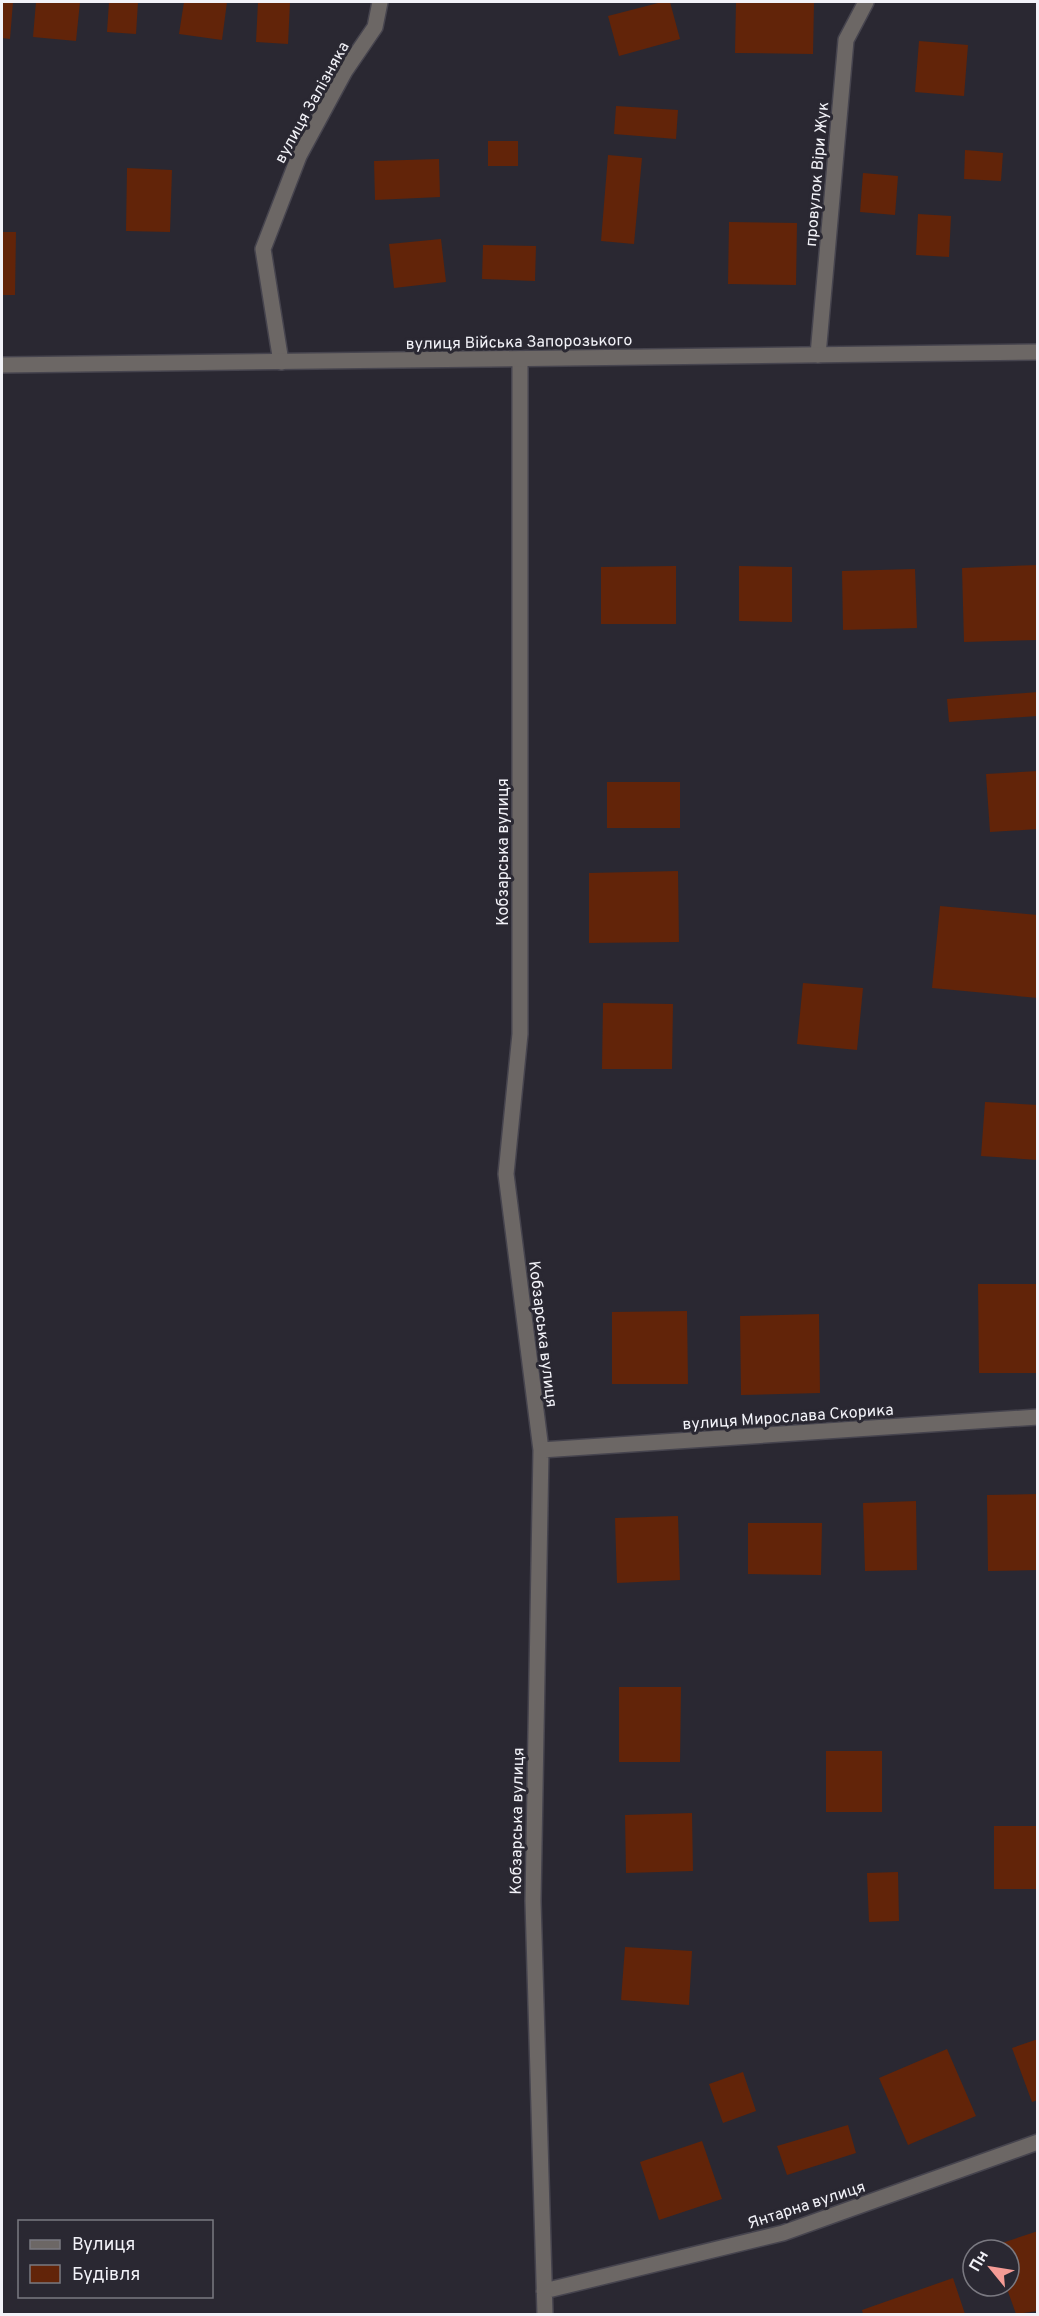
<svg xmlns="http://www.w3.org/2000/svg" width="1039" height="2316" font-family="Overpass,sans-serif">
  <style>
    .building { fill: #622409 }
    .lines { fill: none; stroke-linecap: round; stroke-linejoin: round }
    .minor-casing { stroke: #46444e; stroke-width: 18 }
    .tertiary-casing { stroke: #46444e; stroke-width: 18 }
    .minor { stroke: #6c6765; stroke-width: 15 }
    .tertiary { stroke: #6c6765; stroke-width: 15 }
    .labels { text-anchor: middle; stroke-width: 6; stroke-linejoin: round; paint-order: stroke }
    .street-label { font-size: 16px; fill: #f2f2f8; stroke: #2a2832 }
  </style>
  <rect width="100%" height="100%" fill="#2a2832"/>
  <path class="building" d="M2 2H13L10 39 2 38Z
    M36 2H80L76 41 33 37Z
    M109 2H138L136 34 107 32Z
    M184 2H227L222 40 179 34Z
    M258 2H290L288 44 256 42Z
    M662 2H670L680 39 619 56 608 16Z
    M736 2H814L813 54 735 53Z
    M919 41 968 45 964 96 915 92Z
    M616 106 678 110 676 139 614 134Z
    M488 141H518V166H488Z
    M965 150 1003 153 1001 181 964 179Z
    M608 155 642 158 634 244 601 241Z
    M439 159 440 197 375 200 374 161Z
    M127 168 172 170 170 232 126 231Z
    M863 173 898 176 895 215 860 212Z
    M918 214 951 216 949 257 916 255Z
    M729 222 797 223 796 285 728 284Z
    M2 232H16L15 295H2Z
    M441 239 446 282 394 288 389 244Z
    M483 245 536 246 535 281 482 279Z
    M1038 565V640L964 642 962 568Z
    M676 566V624H601V567Z
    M739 566 792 567V622L739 621Z
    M915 569 917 628 843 630 842 571Z
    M1038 692V716L949 722 947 699Z
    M1038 771V829L990 832 986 774Z
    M607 782H680V828H607Z
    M678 871 679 942 589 943V873Z
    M940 906 1038 915V998L932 988Z
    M803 983 863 988 857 1050 797 1044Z
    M603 1003 673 1004 672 1069H602Z
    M985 1102 1038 1105V1160L981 1156Z
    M978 1284H1038V1373H979Z
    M687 1311 688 1384H612V1312Z
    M819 1314 820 1393 741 1395 740 1316Z
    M1038 1494V1570L988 1571 987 1495Z
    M916 1501 917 1570 865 1571 863 1503Z
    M678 1516 680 1580 617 1583 615 1518Z
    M748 1523H822L821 1575 748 1574Z
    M619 1687H681L680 1762H619Z
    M826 1751H882V1812H826Z
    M692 1813 693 1871 626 1873 625 1815Z
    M994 1826H1038V1889H994Z
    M898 1872 899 1921 869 1922 867 1873Z
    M625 1947 692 1951 689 2005 621 2000Z
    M1038 2039V2100L1032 2102 1012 2048Z
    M947 2049 976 2116 908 2145 879 2078Z
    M743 2072 756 2111 723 2123 709 2084Z
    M848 2125 856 2153 787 2175 777 2146Z
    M702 2141 722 2199 659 2220 640 2162Z
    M1038 2231V2311L1016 2314 1006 2286H1009V2250H994L993 2246Z
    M953 2278 965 2314H863L862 2310Z"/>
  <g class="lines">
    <g class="minor-casing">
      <path id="minor" d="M818 355 846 40 866 2
        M520 359V1034L506 1174 541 1450 533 1901 545 2314
        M281 362 263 249 299 156 345 71 375 27 380 2
        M541 1450 1038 1417
        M544 2291 783 2233 1038 2142"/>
    </g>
    <g class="tertiary-casing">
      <path id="tertiary" d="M2 365 1038 352"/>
    </g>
    <use href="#minor" class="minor"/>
    <use href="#tertiary" class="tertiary"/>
  </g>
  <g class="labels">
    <g class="street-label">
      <text transform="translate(311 102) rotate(-61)" y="6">вулиця Залізняка</text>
      <text transform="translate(816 174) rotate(-85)" y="6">провулок Віри Жук</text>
      <text transform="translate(519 341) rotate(-1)" y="6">вулиця Війська Запорозького</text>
      <text transform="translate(502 852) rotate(-90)" y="6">Кобзарська вулиця</text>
      <text transform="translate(544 1334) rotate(83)" y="6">Кобзарська вулиця</text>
      <text transform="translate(788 1416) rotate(-4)" y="6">вулиця Мирослава Скорика</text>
      <text transform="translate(516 1821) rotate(-89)" y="6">Кобзарська вулиця</text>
      <text transform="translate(806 2204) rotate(-18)" y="6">Янтарна вулиця</text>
    </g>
  </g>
  <rect width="1039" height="2316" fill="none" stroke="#f2f2f8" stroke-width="6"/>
  <rect x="18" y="2220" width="195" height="78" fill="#2a2832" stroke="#7a7981" stroke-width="1.5"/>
  <rect x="30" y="2240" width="30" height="9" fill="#6c6765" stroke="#7a7981" stroke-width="1.5"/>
  <text x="72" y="2250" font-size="18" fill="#f2f2f8">Вулиця</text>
  <rect x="30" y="2265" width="30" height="18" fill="#622409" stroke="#7a7981" stroke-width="1.5"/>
  <text x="72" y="2280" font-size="18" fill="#f2f2f8">Будівля</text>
  <g transform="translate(991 2268) rotate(300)"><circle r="28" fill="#2a2832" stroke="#7a7981" stroke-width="1.5"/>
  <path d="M0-4.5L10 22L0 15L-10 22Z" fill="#f59c96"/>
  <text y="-9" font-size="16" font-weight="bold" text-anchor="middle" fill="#f2f2f8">Пн</text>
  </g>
</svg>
